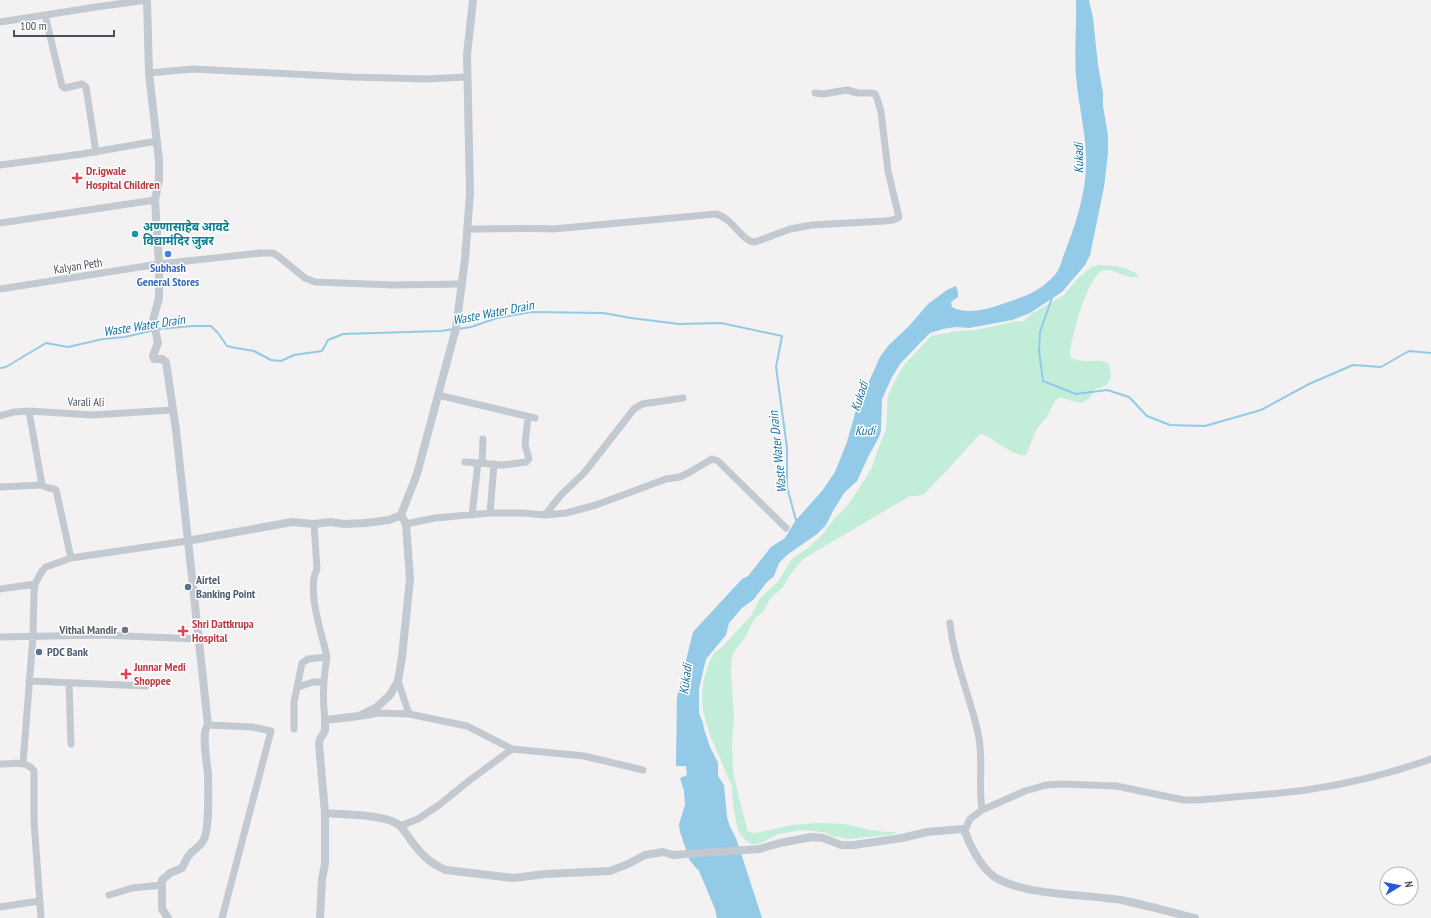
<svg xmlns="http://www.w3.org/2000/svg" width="1431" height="918" font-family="'PT Sans Narrow','Noto Sans Devanagari',sans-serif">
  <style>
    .green { fill: #c2edd9 }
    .water { fill: #92cae7 }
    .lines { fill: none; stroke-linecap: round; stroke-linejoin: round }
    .stream { stroke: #92cae7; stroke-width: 2 }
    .minor { stroke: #c2c9d1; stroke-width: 7 }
    .tertiary { stroke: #c2c9d1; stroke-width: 8 }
    .health-dot { fill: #e0444e; stroke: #fff; stroke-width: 1.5 }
    .culture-dot { fill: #0f9aa8; stroke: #fff; stroke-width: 1.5 }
    .shop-dot { fill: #3f7fe0; stroke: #fff; stroke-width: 1.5 }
    .service-dot { fill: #5c6f8a; stroke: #fff; stroke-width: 1.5 }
    .worship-dot { fill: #6b7280; stroke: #fff; stroke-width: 1.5 }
    .labels { text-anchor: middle; stroke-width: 3; stroke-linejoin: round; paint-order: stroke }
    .health-label { font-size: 12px; font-weight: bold; fill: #be3a42; stroke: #fff; text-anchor: start }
    .culture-label { font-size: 12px; font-weight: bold; fill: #0d838f; stroke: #fff; text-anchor: start }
    .street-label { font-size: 12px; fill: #49515d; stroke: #fff }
    .shop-label { font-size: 12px; font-weight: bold; fill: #366cbe; stroke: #fff }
    .service-label { font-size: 12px; font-weight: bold; fill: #4e5e75; stroke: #fff; text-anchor: start }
    .worship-label { font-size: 12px; font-weight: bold; fill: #5b616d; stroke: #fff; text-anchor: end }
    .water-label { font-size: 13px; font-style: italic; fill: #1573a5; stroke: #fff }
  </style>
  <rect width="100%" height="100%" fill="#f3f1f1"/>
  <path class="green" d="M1098 265C1111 265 1130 267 1139 276L1138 277H1129L1110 270 1101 271C1086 283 1071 336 1070 356 1078 365 1096 358 1107 362 1112 369 1113 381 1104 386 1102 388 1097 388 1095 389L1089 399 1081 403 1061 398H1058L1054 402 1047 417 1037 428 1026 455C1015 458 993 438 981 433L937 481C931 484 929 491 924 494 921 496 914 496 910 496L803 559 790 575 783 587 770 599 763 612 755 618 744 639 733 653 732 658 731 670 734 718 732 741 733 772 740 802 748 832 755 833 792 825 818 823 845 824 871 830 886 832H896L897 833 887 835 848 839 832 836 823 832 802 830 778 834 759 844H751L746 841 738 831 733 804 732 786 710 735 703 711 702 691 704 679 709 663 714 653 722 647 750 617 761 597 778 582 791 560 808 548 822 535 834 519 848 505 867 476 873 465 877 452 886 429 888 395 898 375 905 364 931 336 957 331 975 330 1014 322 1024 321 1031 314 1064 295 1078 278 1092 267Z"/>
  <path class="water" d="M1076 0H1089L1093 18 1098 65 1103 93V106L1108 136V153L1104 187 1090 255 1085 265 1062 292 1030 313 1012 320 969 328 956 327 943 329 930 333 921 342 900 364 892 377 882 399 881 431 879 437 868 457 857 481 844 493 833 511 826 525 817 534 787 555 779 563 774 576 766 583 754 599 742 608 729 623 726 635 706 659 699 689V713L703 723 704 729 710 747 718 763V776L724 785 727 817 730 827 736 838 762 918H717L715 909 699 871 690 861 680 832 679 824 685 805 684 791 680 778 687 775 686 766H676L677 697 693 632 742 579 748 576 771 547 785 538 796 520 822 491 835 472 847 442 856 410 880 357 888 346 909 326 928 304 947 290 956 286 958 292V297L951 302 952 307C967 316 992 308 1008 302 1028 295 1038 292 1054 276 1059 271 1060 265 1062 260 1075 226 1088 190 1086 154 1085 128 1078 102 1076 76 1074 50 1077 25 1076 0Z"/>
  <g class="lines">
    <path class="stream" d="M1052 298 1040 332 1039 351 1043 381 1076 394 1107 390 1129 397 1147 416 1170 425 1205 426 1261 410 1309 384 1353 365 1381 367 1409 351 1431 353
      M158 329 193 326H211L218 333 227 346 236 348 254 351 271 360 281 361 294 355 322 351 328 340 343 334 441 331 454 329
      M458 329 471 327 497 318 531 312 603 313 631 318 679 324 721 323 782 336 776 367 787 448V487L796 520
      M0 368 6 367 46 343 68 347 103 339 125 337 154 330"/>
    <path class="minor" d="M45 15 62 86 65 88 82 84 86 87 96 152
      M0 22 96 7 147 0
      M149 73 193 69 351 77 427 79 467 77
      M0 165 82 154 157 141
      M0 223 155 200
      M467 229C496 229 524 228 553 229L716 214C733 218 742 242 755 242L790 229 812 225 884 221 893 220 899 217 888 171 881 112 877 98 875 94 871 93H858L847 90 823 94 815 93
      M0 289 159 264 261 253H273L278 256 305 278 315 282 393 285 462 284
      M438 395 535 418
      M29 411 42 485C46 489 51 487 56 490L71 558
      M0 416 14 412 29 411 93 415 172 410
      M465 462 503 465 526 462 529 459 525 445 528 417
      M482 463 483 439
      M0 487 42 485
      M490 513 494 464
      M472 515 478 463
      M545 515 560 496 584 473 634 409 642 404 683 398
      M314 524 317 569C306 590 322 634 327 657
      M406 524 435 518 490 513H523L545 515 566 513 596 505 666 479 680 477 690 472 712 459 718 461 786 528
      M0 589 35 584
      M950 623C954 662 970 696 978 733 984 758 978 785 982 810
      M0 637 101 635 199 639
      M29 681 146 686
      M398 681 409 714 467 726 512 749 470 780 439 805 418 819 400 826
      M69 683 71 744
      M298 687 313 682H323
      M363 716 378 713 409 714
      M208 725 252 727 271 731 222 918
      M294 729V702L302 663 308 659 327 657C323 680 322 697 325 720
      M512 749 584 756 643 770
      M23 763 33 636 34 593 35 584 42 571 46 567 71 558 187 541
      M0 764C12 764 27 760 34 771V821L41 918
      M965 830 970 819 982 810 1025 791 1046 785 1063 784 1116 786 1184 800H1196C1233 797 1270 795 1306 790 1347 784 1392 773 1431 759
      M109 895 132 888 162 885
      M0 907 39 901"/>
    <path class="tertiary" d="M147 0 149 73 159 161V180L155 200 159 264V298L153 320 158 343 153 356 154 359H162L166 362 176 430 208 725C201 732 207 763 208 774 208 787 210 831 203 841 200 846 194 850 190 854 186 858 185 863 182 868L170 873 162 880V909L168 918
      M187 541 292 522 314 524 330 522 344 524 365 523 389 520 401 515 417 474 456 328 465 259 470 193 467 55 473 0
      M325 813C343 815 388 814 400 826 404 830 407 835 410 839 420 853 430 864 446 870L513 878 545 874 610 871 628 864 645 855 663 852 673 855 759 849 780 843 811 837 823 838 841 845H854L902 838 927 832 962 829C967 832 967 839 970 844 976 856 986 873 998 879 1030 896 1085 894 1121 900 1146 905 1170 912 1195 918
      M320 918 322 879 325 864V813L319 744 320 739 325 731V720L359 716 377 707 390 695 398 681 402 657 410 579 406 524 401 515"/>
  </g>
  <g class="health-dot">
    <path d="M75 172h4v4h4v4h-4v4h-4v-4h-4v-4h4z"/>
    <path d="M181 625h4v4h4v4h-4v4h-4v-4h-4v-4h4z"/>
    <path d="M124 668h4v4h4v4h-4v4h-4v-4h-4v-4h4z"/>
  </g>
  <circle class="culture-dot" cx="135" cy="234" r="4"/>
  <circle class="shop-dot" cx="168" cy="254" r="4"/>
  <g class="service-dot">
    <circle cx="188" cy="587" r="4"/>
    <circle cx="39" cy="652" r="4"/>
  </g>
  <circle class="worship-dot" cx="125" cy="630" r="4"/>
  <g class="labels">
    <g class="health-label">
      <text x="86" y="175">Dr.igwale<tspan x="86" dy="14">Hospital Children</tspan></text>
      <text x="192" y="628">Shri Dattkrupa<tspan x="192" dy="14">Hospital</tspan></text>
      <text x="134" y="671">Junnar Medi<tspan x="134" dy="14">Shoppee</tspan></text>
    </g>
    <g class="culture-label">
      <text x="143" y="231">अण्णासाहेब आवटे<tspan x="143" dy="14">विद्यामंदिर जुन्नर</tspan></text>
    </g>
    <g class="street-label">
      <text transform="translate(78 266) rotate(-9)" y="4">Kalyan Peth</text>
      <text transform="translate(86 402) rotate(1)" y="4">Varali Ali</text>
    </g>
    <g class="shop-label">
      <text x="168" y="272">Subhash<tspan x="168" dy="14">General Stores</tspan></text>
    </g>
    <g class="service-label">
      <text x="196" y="584">Airtel<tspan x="196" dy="14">Banking Point</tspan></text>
      <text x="47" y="656">PDC Bank</text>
    </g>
    <g class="worship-label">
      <text x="117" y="634">Vithal Mandir</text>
    </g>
    <g class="water-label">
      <text transform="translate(1078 158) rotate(-91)" y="5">Kukadi</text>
      <text transform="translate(493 312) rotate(-11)" y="5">Waste Water Drain</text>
      <text transform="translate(144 325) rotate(-9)" y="5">Waste Water Drain</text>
      <text transform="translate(859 396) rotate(-72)" y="5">Kukadi</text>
      <text x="865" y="435">Kudi</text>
      <text transform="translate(777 452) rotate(-96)" y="5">Waste Water Drain</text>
      <text transform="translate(685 679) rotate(-83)" y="5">Kukadi</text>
    </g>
  </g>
  <g transform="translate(1399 886) rotate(80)"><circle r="19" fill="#ffffff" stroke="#b6b9be"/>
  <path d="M0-3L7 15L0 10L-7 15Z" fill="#245ada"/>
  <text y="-6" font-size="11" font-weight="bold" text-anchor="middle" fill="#49515d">N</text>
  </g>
  <path d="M14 30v6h100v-6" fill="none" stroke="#49515d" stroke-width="2"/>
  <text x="20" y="30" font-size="12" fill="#49515d" stroke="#ffffff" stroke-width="3" paint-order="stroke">100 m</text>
</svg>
